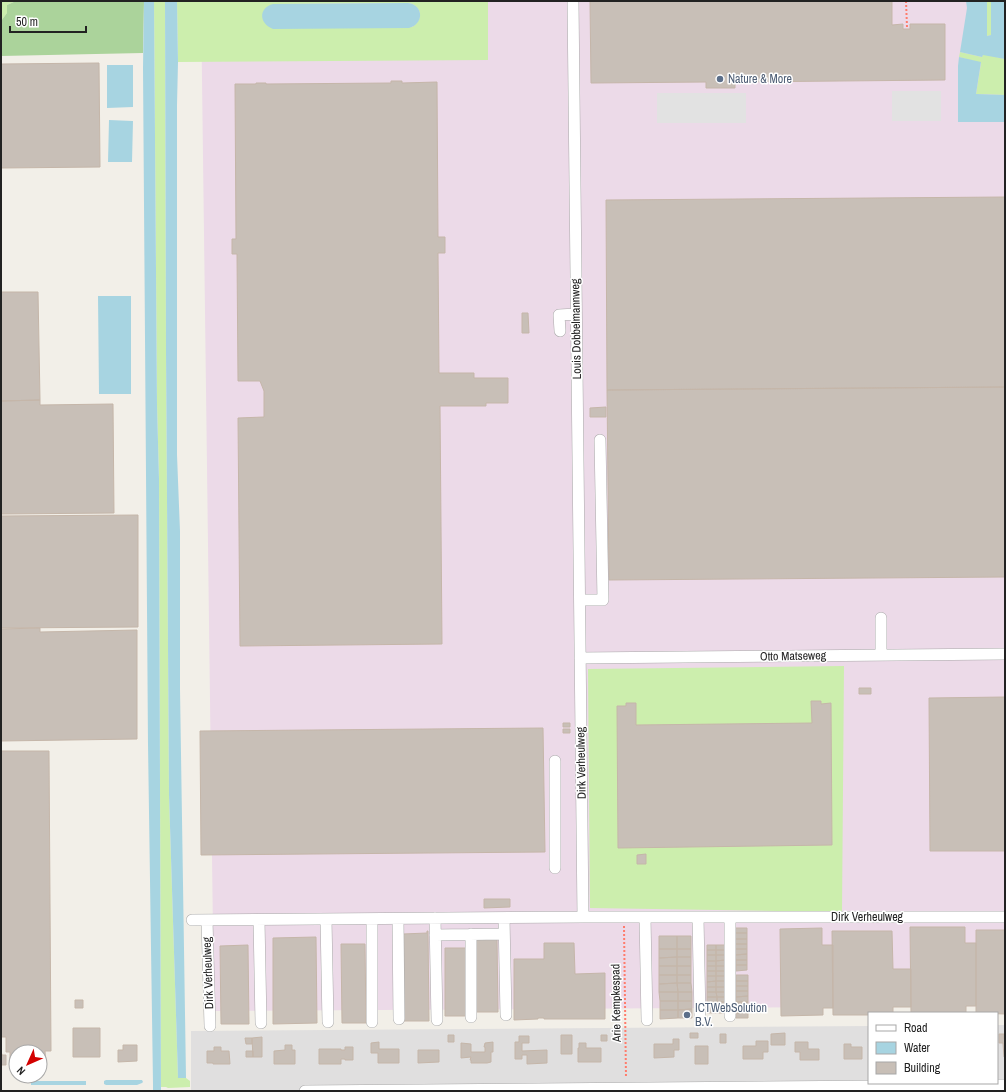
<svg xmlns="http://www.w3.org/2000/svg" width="1006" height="1092" font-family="'Archivo Narrow',sans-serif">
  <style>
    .residential { fill: #e0dfdf }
    .industrial { fill: #ecdae8 }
    .grass { fill: #cceead; fill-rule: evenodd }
    .forest { fill: #abd39b }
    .parking { fill: #e2e2e2 }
    .water { fill: #a7d4e1 }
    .building { fill: #c8bfb7; stroke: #c5b6a9 }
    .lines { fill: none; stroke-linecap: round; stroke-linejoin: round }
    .minor-casing { stroke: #a9a9a9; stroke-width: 12 }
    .path { stroke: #ff7c6c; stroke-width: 2; stroke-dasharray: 2 2; stroke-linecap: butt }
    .minor { stroke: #fff; stroke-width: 11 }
    .service-dot { fill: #5c6f8a; stroke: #fff; stroke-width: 1.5 }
    .labels { text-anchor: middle; stroke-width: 3; stroke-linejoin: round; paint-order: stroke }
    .service-label { font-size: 12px; fill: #4e5e75; stroke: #fff; text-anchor: start }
    .street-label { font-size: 12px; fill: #222; stroke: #fff }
  </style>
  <rect width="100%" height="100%" fill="#f2efe8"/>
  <path class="residential" d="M997 1025H1005V1091H191V1031L869 1026V1083H997Z"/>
  <path class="industrial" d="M201 1H1005V1006L214 1011Z"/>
  <path class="grass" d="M1 1H16L7 5V13L1 21Z
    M154 1H165L166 353 169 795 178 1078H186L190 1081V1087L168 1088 166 1087H161L159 479 157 404Z
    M177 1H488V60L178 62ZM408 3C422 5 424 20 412 27L273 4Z
    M987 1H991V35L987 36Z
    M960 52 982 57 983 54 1005 59V95L976 94 981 63 959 57Z
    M844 666 842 912 590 908 588 669Z"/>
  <path class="forest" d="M16 1H144L143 53 1 56V21L7 13V5Z"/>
  <path class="parking" d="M892 91H941V121H892Z
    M657 93H746V123H657Z"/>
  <path class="water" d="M144 1H154L157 404 159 479 161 1091H153V1084L148 744 143 68Z
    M165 1H177L178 62 177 105V455L180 531V689L186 1078H178L169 795 166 353Z
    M966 1H987V36L991 35V1H1005V59L983 55 982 57 960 52 967 8Z
    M408 3C424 5 424 24 409 28L273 29C259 24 258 8 273 4Z
    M959 57 981 62 976 94 1005 95V122H958V66Z
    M107 65H133V107L107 108Z
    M109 120 133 121 132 162H108Z
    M98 296H131V394H99Z
    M106 1080H142L143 1082 142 1083 137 1085H106L104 1084V1081Z
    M31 1081H86V1085H31Z"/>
  <path class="building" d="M590 1H892V25L903 24V29H910V24H945V80L735 82V88H706V82L591 83Z
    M99 63 100 167 1 168V64Z
    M391 81H402V83L437 82 438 237H445V253H438L439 373H474V378H508V403H486V406H440L442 644 240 646 238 418 264 417V391L260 381H238L237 254H232V239H236L235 84H256V83H266V84L391 83Z
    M1005 197V387L607 390 606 200Z
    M1 292H38L40 400 1 401Z
    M522 313H528L529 333H522Z
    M1005 387V577L609 580 607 390Z
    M40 400V405L113 404 114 513 1 514V401Z
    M606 407V417H590V408Z
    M138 515V627L1 628V516Z
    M40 628V632L137 630V739L1 741V629Z
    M859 688H871V694H859Z
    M1005 697V851H930L929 698Z
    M811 701H821V704L831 703 832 845 618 848 617 706H626V703H636V725L812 723Z
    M563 723H570V727H563Z
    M543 728 545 852 201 855 200 731Z
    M563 729H570V733H563Z
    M1 751H49L51 1051H45L46 1065H40V1052H16V1065H10V1052H6V1037H1Z
    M646 854V864H637V855Z
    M484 899H510V907L484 908Z
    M910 927H965V943H976V1006H966V1013H911Z
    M735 928H747V933H735Z
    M822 928V945H833V1008H823V1015L781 1016 780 929Z
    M976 930H1005V1014L976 1013Z
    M427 931H428L429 1021H403V934L427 933Z
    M832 931H892L893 969H911V1007H893V1013H869V1015H833Z
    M735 933H747V939H735Z
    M659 936H677V949H659Z
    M677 936H691V949H677Z
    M316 937 317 1023 273 1024V938Z
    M476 939H497L498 1012H476Z
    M735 939H747V944H735Z
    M544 943H574L575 974 605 973V1019H544V1018H538V1019L514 1020V959H544Z
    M341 944H365L366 1023H342Z
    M735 944H747V949H735Z
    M248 945 249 1024H221L220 946Z
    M707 945H716V950H707Z
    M716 945H725V950H716Z
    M445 948H466L467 1016H445Z
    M659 949H677V957L659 958Z
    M677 949H691V957H677Z
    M735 949H747V954L735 955Z
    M707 950H716V955H707Z
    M716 950H725V955H716Z
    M747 954V960H736L735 955Z
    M707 955H716V961H707Z
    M716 955H725V960L716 961Z
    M677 957H691V966H677Z
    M677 957V966H659V958Z
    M725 960 726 966H716V961Z
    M736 960H747V965H736Z
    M707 961H716V966H707Z
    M736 965H747V970L736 971Z
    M659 966H677V975H659Z
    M677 966H691V975H677Z
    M707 966H716V971H707Z
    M716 966H726V971H716Z
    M707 971H716V976H707Z
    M716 971H726V976H716Z
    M659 975H677V983L659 984Z
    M677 975H691V983H677Z
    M736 975H748V981H736Z
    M707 976H716V981L707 982Z
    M716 976H726V981H716Z
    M716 981V987H707V982Z
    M716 981H726V987H716Z
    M736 981H748V986H736Z
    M677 983H691L692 992H678Z
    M677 983 678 992H659V984Z
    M736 986H748V991H736Z
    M707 987H716V992H707Z
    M716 987H726V992H716Z
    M736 991H748V996L736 997Z
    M659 992H678V1001H660Z
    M678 992H692V1001H678Z
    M707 992H716L717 997H707Z
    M716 992H726V997H717Z
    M748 996V1002H736V997Z
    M707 997H717V1002H707Z
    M717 997H726V1002H717Z
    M75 1000H83V1008H75Z
    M660 1001H678V1010H660Z
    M678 1001H692V1009L678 1010Z
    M707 1002H717V1008H707Z
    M717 1002H726V1008H717Z
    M736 1002H748V1007H736Z
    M736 1007H748V1012L736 1013Z
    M707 1008H717V1013H707Z
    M717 1008H726V1013H717Z
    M692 1009V1018H678V1010Z
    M660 1010H678V1018L660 1019Z
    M748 1012V1018H736V1013Z
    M73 1028H100V1057H73Z
    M690 1033H698V1038H690Z
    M785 1033V1045H771V1034Z
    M720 1034H726V1043H720Z
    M999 1034H1004V1039H1005V1057H1004L1003 1043H999Z
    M448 1035H454V1042H448Z
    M561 1035H572V1054H561Z
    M601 1035H607V1041H601Z
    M519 1036H529V1043H522V1051L547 1050V1063L527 1064V1055H522V1059H515V1042H519Z
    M262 1037V1057H253L252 1038Z
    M245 1038H252V1044H246Z
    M673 1039H679V1050H674V1057L654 1058V1044H673Z
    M756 1041H768V1052H763V1059H743V1046H756Z
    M379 1042V1049H399V1063H378V1053H371V1043Z
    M493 1042V1052H491V1062L487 1063H471V1060H470L471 1057 461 1058V1043L471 1044V1052H485V1047H484L485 1043Z
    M795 1042H808V1049H819V1060H800V1052H795Z
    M579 1043H586V1048H601V1062H578V1048H579Z
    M844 1044H851V1047H862V1059H844Z
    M123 1045H137V1061L118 1062V1050H123Z
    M285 1045H292V1050H295V1064H274V1051L285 1050Z
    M695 1046H708V1064H695Z
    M214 1047H221V1051H229L230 1064H213V1063H207V1051H214Z
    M345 1047H353V1060H345V1059H341V1064H319V1049H341V1050H345Z
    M418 1050H439V1062L418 1063Z
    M1 1051 2 1055H6V1065H1Z
    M246 1051H253V1057H246Z"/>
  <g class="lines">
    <g class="minor-casing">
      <path id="minor" d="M573 1 583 917
        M560 331 559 315 576 314
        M580 600H603L600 440
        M881 618V655
        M580 658 1005 654
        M555 761V868
        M645 917 647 1020
        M698 917 700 1019
        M730 917V1016
        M435 918 437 1020
        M504 918 506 1015
        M326 919 328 1022
        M372 919V1022
        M398 919 399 1019
        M192 920 583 917H1005
        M207 920 210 1026
        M259 920 261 1023
        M435 935 504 934
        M471 1017V934
        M305 1091 1005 1085"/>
    </g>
    <path class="path" d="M906 1 907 27
      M624 926 626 1078"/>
    <use href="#minor" class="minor"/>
  </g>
  <g class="service-dot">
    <circle cx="720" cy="79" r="4"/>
    <circle cx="687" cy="1015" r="4"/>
  </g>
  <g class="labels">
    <g class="service-label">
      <text x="728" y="83">Nature &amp; More</text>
      <text x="695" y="1012">ICTWebSolution<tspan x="695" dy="14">B.V.</tspan></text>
    </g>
    <g class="street-label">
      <text transform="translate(576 329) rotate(-91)" y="4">Louis Dobbelmannweg</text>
      <text transform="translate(793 656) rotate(-1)" y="4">Otto Matseweg</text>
      <text transform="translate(581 763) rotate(-91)" y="4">Dirk Verheulweg</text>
      <text x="867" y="921">Dirk Verheulweg</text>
      <text transform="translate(208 973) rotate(-92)" y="4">Dirk Verheulweg</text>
      <text transform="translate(616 1003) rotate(-91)" y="4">Arie Kempkespad</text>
    </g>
  </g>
  <rect width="1006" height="1092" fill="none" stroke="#222222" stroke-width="4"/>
  <rect x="868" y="1012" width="130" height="72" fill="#ffffff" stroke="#a7a7a7"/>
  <rect x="876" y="1025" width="20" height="6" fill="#ffffff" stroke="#a7a7a7"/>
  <text x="904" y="1032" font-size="12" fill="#222222">Road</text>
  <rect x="876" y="1042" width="20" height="12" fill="#a7d4e1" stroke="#a7a7a7"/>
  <text x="904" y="1052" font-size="12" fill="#222222">Water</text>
  <rect x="876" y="1062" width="20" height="12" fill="#c8bfb7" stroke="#a7a7a7"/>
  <text x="904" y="1072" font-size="12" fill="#222222">Building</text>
  <g transform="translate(28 1064) rotate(225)"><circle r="19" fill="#ffffff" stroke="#a7a7a7"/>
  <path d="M0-3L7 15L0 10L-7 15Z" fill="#d30100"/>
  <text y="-6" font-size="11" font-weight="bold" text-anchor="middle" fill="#222222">N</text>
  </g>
  <path d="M10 26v6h76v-6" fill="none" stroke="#222222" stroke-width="2"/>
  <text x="16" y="26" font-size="12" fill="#222222" stroke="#ffffff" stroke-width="3" paint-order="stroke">50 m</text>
</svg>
